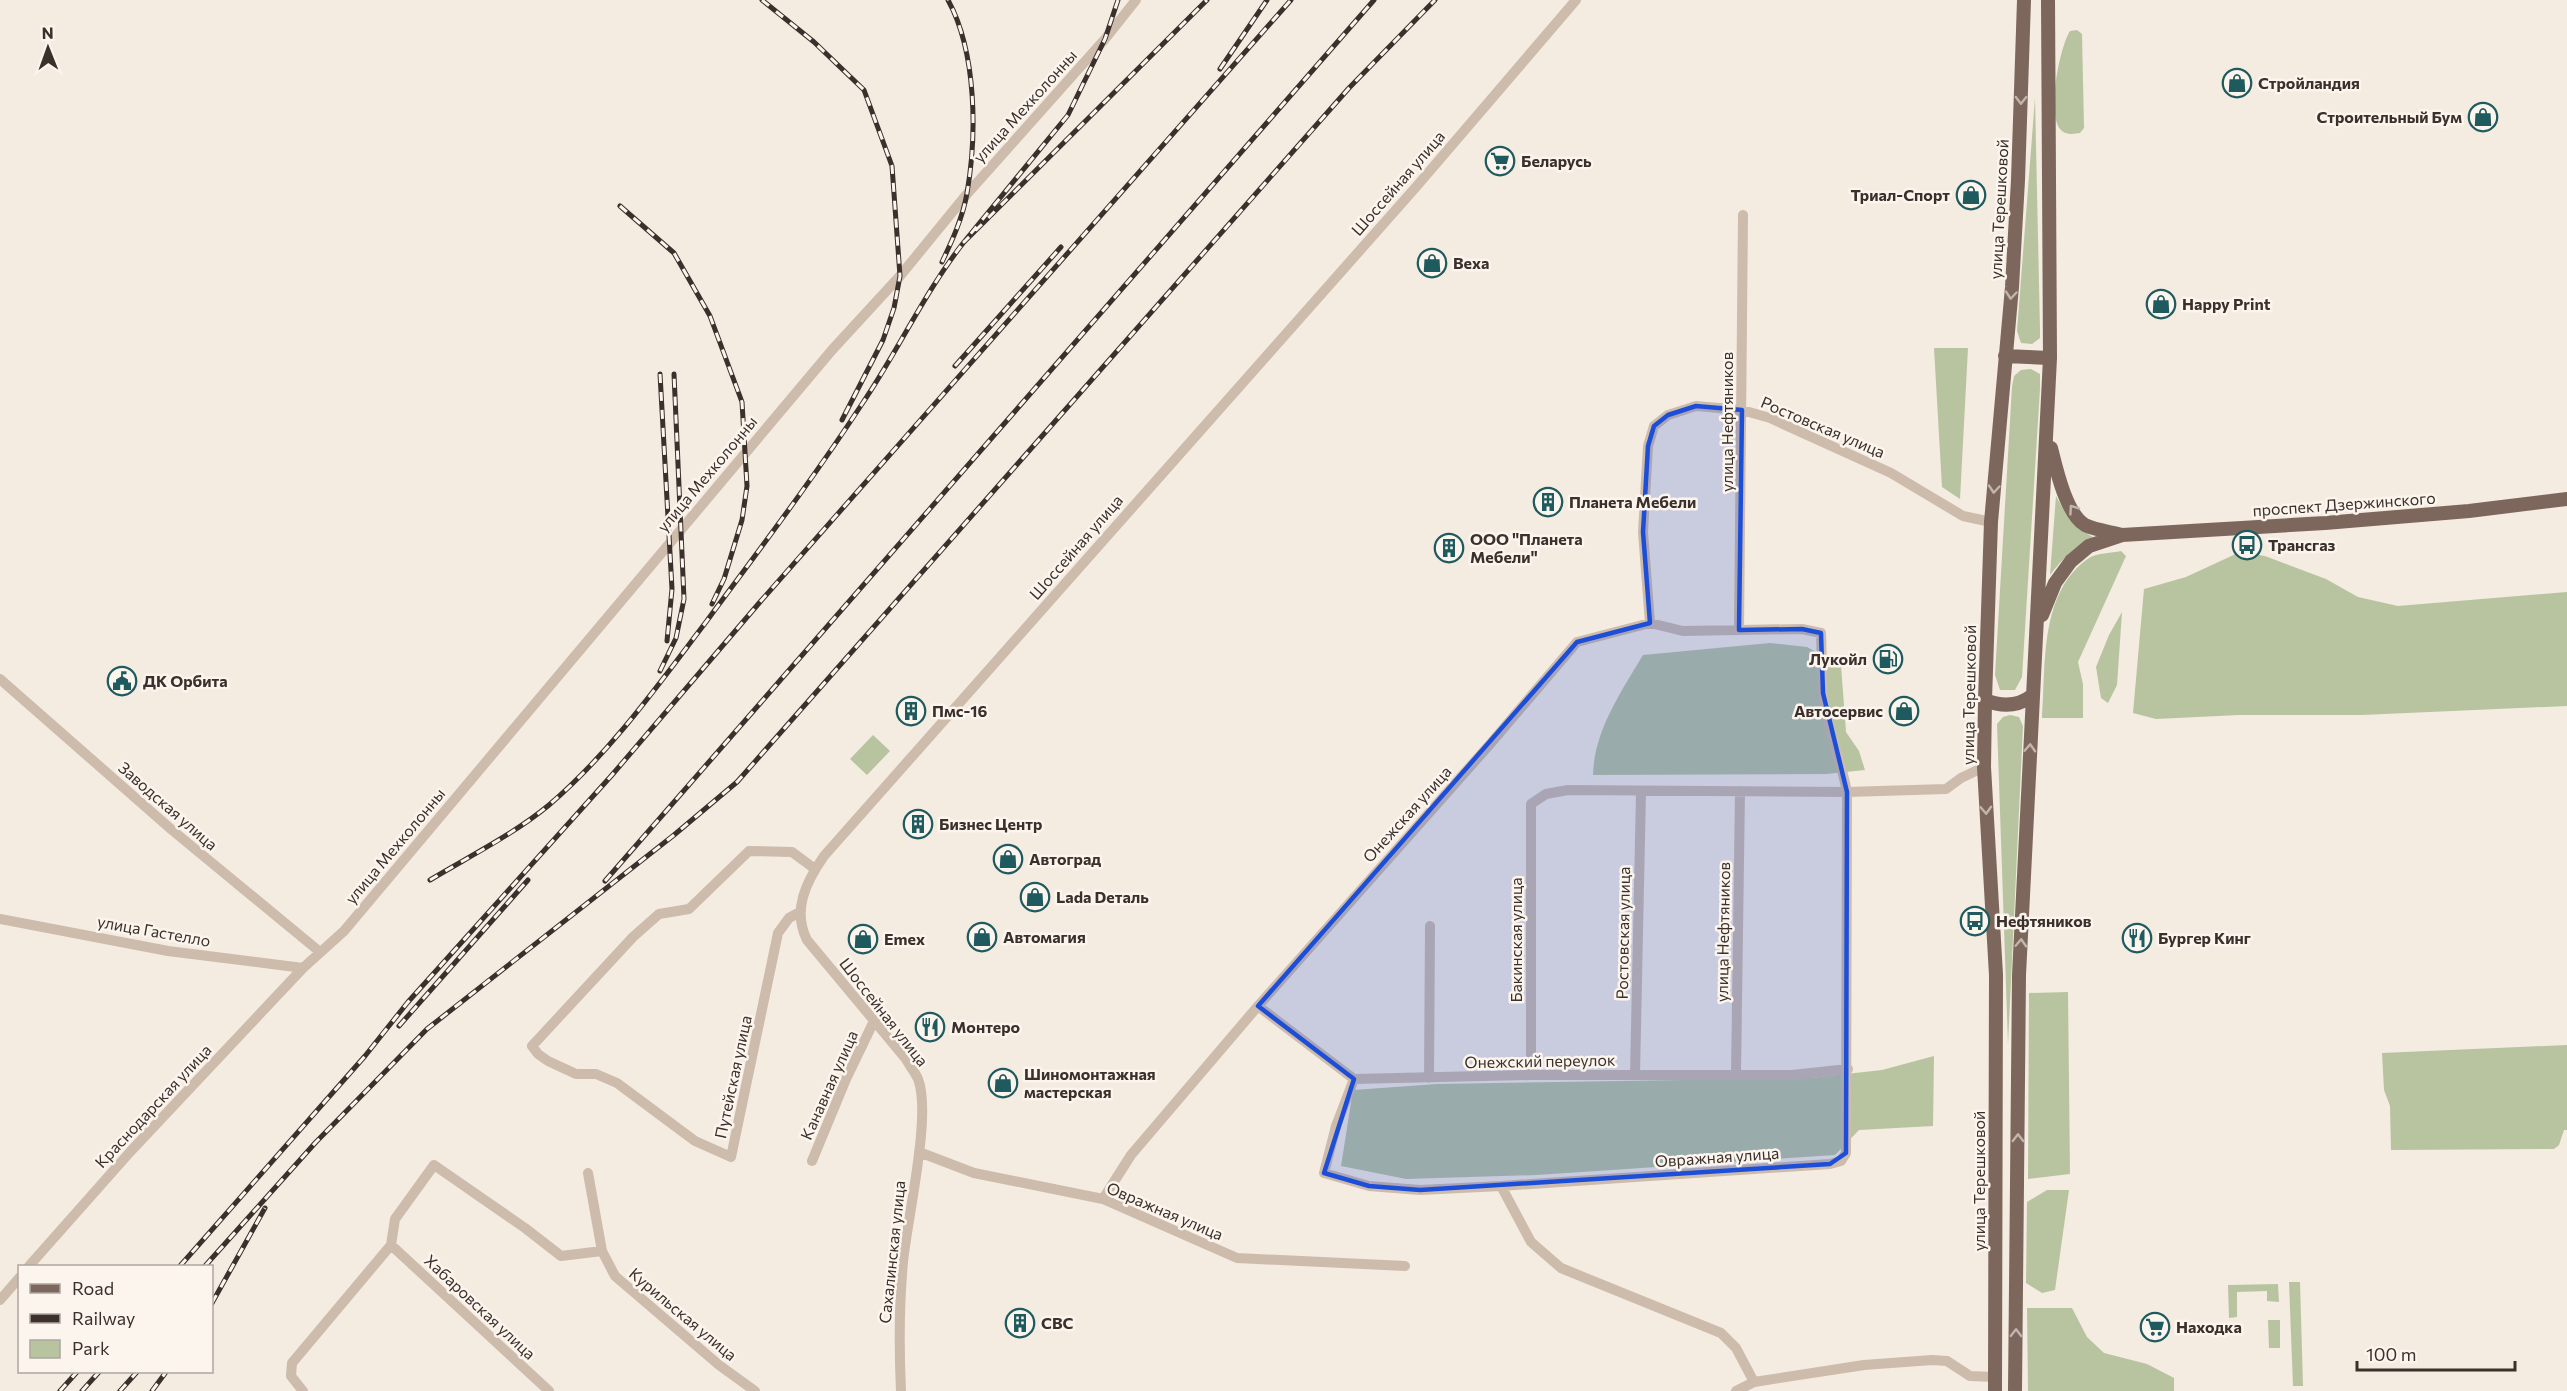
<svg xmlns="http://www.w3.org/2000/svg" width="2567" height="1391" font-family="Commissioner,sans-serif">
  <style>
    .green { fill: #b8c4a0 }
    .lines { fill: none; stroke-linecap: round; stroke-linejoin: round }
    .minor { stroke: #cdbbac; stroke-width: 10 }
    .major { stroke: #7d675c; stroke-width: 14 }
    .rail-casing { stroke: #3b302b; stroke-width: 5 }
    .rail { stroke: #fbf5ee; stroke-width: 3; stroke-dasharray: 9; stroke-linecap: butt }
    .oneway { stroke: #c2b5ac }
    .marked { fill: #1d4ed8; fill-opacity: 0.2; stroke: #1d4ed8; stroke-width: 4.5; stroke-linejoin: round }
    .labels { text-anchor: middle; stroke-width: 5; stroke-linejoin: round; paint-order: stroke }
    .poi-label { font-size: 16px; font-weight: bold; fill: #3b302b; stroke: #fbf5ee; text-anchor: start }
    .street-label { font-size: 16px; fill: #3b302b; stroke: #fbf5ee }
  </style>
  <rect width="100%" height="100%" fill="#f4ebe1"/>
  <path class="green" d="M2077 30 2082 34 2084 128 2080 133C2074 134 2067 135 2062 131 2045 118 2060 46 2070 31Z
    M2035 98 2040 330V338L2032 344 2021 343 2017 331Z
    M1934 348H1968L1960 499 1942 487Z
    M2031 369 2040 374V389L2022 677 2015 690H2000L1995 675 2012 387 2014 376 2021 370Z
    M2056 496C2066 515 2074 527 2093 537 2074 547 2063 558 2050 575Z
    M2121 551 2126 556 2078 662 2083 684V718H2042C2046 665 2039 592 2089 558 2097 553 2112 553 2121 551Z
    M2240 552 2265 556 2326 579 2358 597 2398 606 2567 592V706L2362 715H2239L2156 719 2133 713 2144 589 2186 577Z
    M2122 612 2117 685 2108 703 2101 698 2096 667 2109 635Z
    M1770 643 1807 647 1841 665 1846 732 1859 751 1865 770 1826 774 1593 775C1594 731 1621 692 1643 655Z
    M2010 715 2019 717 2023 726 2008 1044 1997 724 2003 717Z
    M873 735 890 751 867 775 850 759Z
    M2068 992 2070 1174 2028 1179 2029 993Z
    M2567 1045V1130H2564L2559 1145 2554 1149 2391 1150 2390 1106 2384 1090 2382 1053Z
    M1934 1056 1933 1126 1859 1130 1835 1155 1537 1175 1406 1179 1341 1166 1353 1090 1437 1084 1810 1078 1882 1070Z
    M2047 1190H2069L2055 1290 2042 1293 2026 1283 2027 1202Z
    M2289 1282H2300L2303 1386H2293Z
    M2278 1284 2279 1302 2267 1301V1291L2237 1292V1317L2229 1318 2228 1285Z
    M2027 1308H2072L2087 1337 2104 1353 2147 1364 2174 1378V1391H2028Z
    M2268 1320H2280V1348H2269Z"/>
  <g class="lines">
    <path class="minor" d="M1650 623 1643 532 1648 446 1654 426 1668 415 1696 406 1742 410 1770 418 1891 473 1963 516 1991 522
      M1739 630 1743 215
      M0 679 172 830 320 952
      M800 912 789 918 778 933 731 1157 695 1141 617 1083 596 1074H576L548 1061 538 1054 532 1046 633 937 659 914 689 909 749 851 792 852 815 869
      M0 919 168 951 303 968
      M1258 1006 1354 1079 1531 1075H1792L1848 1069
      M1736 1074 1740 791
      M1531 1075V804L1546 794 1568 790 1847 792 1946 789 1961 778 1984 767
      M1635 1075 1641 792
      M1429 1078 1430 926
      M1354 1079 1336 1126 1324 1173 1369 1186 1420 1190 1501 1186 1531 1242 1561 1268 1721 1333 1736 1348 1754 1382 1736 1391
      M919 1152 974 1173 1103 1199 1237 1258 1405 1266
      M812 1161 846 1079 874 1021
      M588 1173 602 1251 615 1276 719 1365 755 1391
      M1103 1199 1131 1155 1258 1006 1491 743 1577 642 1650 623 1683 631 1802 629 1821 633C1822 653 1821 674 1823 694 1826 727 1841 759 1847 792L1846 1153 1841 1161 1830 1164 1501 1186
      M391 1245 395 1219 434 1165 525 1228 561 1256 602 1251
      M391 1245 549 1391
      M29 1266 130 1152 303 968 344 931 832 350 900 276 967 194 1105 39 1136 0
      M0 1300 20 1277
      M1754 1382 1864 1365 1932 1360 1947 1361 1970 1376 1995 1377
      M303 1391 291 1376 292 1363 391 1245
      M901 1391C899 1348 899 1305 903 1262 907 1220 932 1114 918 1079 915 1072 909 1065 906 1059L807 940C792 910 806 882 824 856L1416 187 1576 0"/>
    <path class="major" d="M2005 356 2050 358
      M2051 448C2056 468 2066 514 2085 525 2095 530 2111 532 2122 535
      M2042 615 2055 583 2071 561 2089 546 2122 535 2325 523 2469 511 2567 499
      M1985 700C2002 707 2018 707 2033 695
      M1995 1391 1996 975 1984 767 1985 700 1991 522 2012 287 2018 180 2024 0
      M2015 1391 2019 975 2050 358 2048 0"/>
    <g class="rail-casing">
      <path id="rail" d="M762 0 814 42 864 90 892 166 900 276 894 308 883 340 842 420
        M1118 0 1105 39 1068 115 964 242 1207 0
        M1220 69 1267 0
        M620 206 674 253 710 316 742 402 747 486 742 520 724 579 712 604
        M942 262C952 241 963 217 967 193 977 136 977 53 948 0
        M955 366 1061 247
        M660 374 672 589 667 641
        M660 671 676 638 684 599 674 374
        M430 880C470 856 514 834 549 805 610 753 658 685 706 622 759 550 813 479 862 404 898 351 924 293 964 242
        M605 881 1374 0
        M399 1026 528 880
        M180 1266 365 1056 408 1002 612 775 760 602 1291 0
        M205 1266 316 1142 427 1029 674 835 737 782 1349 88 1435 0
        M212 1303 265 1208
        M60 1391 77 1372
        M82 1391 99 1372
        M120 1391 137 1372
        M152 1391 166 1372"/>
    </g>
    <use href="#rail" class="rail"/>
  </g>
  <defs><path id="oneway-chevron" d="M-2-3.5L2.5 0L-2 3.5" fill="none" stroke-width="1.6" stroke-linecap="round" stroke-linejoin="round" transform="scale(1.5)"/></defs>
  <g class="oneway">
    <use href="#oneway-chevron" transform="translate(2021 100) rotate(91)"/>
    <use href="#oneway-chevron" transform="translate(2011 295) rotate(95)"/>
    <use href="#oneway-chevron" transform="translate(1994 489) rotate(95)"/>
    <use href="#oneway-chevron" transform="translate(2073 509) rotate(-125)"/>
    <use href="#oneway-chevron" transform="translate(2030 748) rotate(-87)"/>
    <use href="#oneway-chevron" transform="translate(1986 810) rotate(87)"/>
    <use href="#oneway-chevron" transform="translate(2021 943) rotate(-87)"/>
    <use href="#oneway-chevron" transform="translate(2018 1138) rotate(-90)"/>
    <use href="#oneway-chevron" transform="translate(2016 1333) rotate(-89)"/>
  </g>
  <path class="marked" d="M1696 406 1742 410 1739 630 1802 629 1821 633 1823 693 1847 792 1846 1153 1830 1164 1420 1190 1369 1186 1324 1173 1354 1079 1258 1006 1577 642 1650 623 1643 532 1648 446 1654 426 1668 415Z"/>
  <defs>
    <g id="shop-ring" transform="scale(1.5)"><circle r="9.5" fill="#fbf5ee" stroke="#1f5a5e" stroke-width="1.5"/><path d="M-5-2.5h2.3a2.7 3.5 0 0 1 5.4 0H5L5.5 6h-11ZM-1.5-2.5h3a1.5 2.3 0 0 0-3 0Z" fill="#1f5a5e"/></g>
    <g id="supermarket-ring" transform="scale(1.5)"><circle r="9.5" fill="#fbf5ee" stroke="#1f5a5e" stroke-width="1.5"/><path d="M-6-5.5h2.5l.6 2H6L4.5 2H-2.5L-4.4-4H-6ZM-1.5 3.2a1.3 1.3 0 1 0 .1 0ZM3 3.2a1.3 1.3 0 1 0 .1 0Z" fill="#1f5a5e"/></g>
    <g id="building-ring" transform="scale(1.5)"><circle r="9.5" fill="#fbf5ee" stroke="#1f5a5e" stroke-width="1.5"/><path d="M-4-6H4V6H1V3H-1V6H-4ZM-2.5-4.3h1.7v1.8h-1.7ZM.8-4.3h1.7v1.8H.8ZM-2.5-1h1.7V.8h-1.7ZM.8-1h1.7V.8H.8Z" fill="#1f5a5e"/></g>
    <g id="bus-ring" transform="scale(1.5)"><circle r="9.5" fill="#fbf5ee" stroke="#1f5a5e" stroke-width="1.5"/><path d="M-5-6H5V4H4V6H2V4H-2V6H-4V4H-5ZM-3.5-4V0h7V-4ZM-3.5 1.2v1.5H-2V1.2ZM2 1.2v1.5H3.5V1.2Z" fill="#1f5a5e"/></g>
    <g id="fuel-ring" transform="scale(1.5)"><circle r="9.5" fill="#fbf5ee" stroke="#1f5a5e" stroke-width="1.5"/><path d="M-5.5-6h7V0h2V4h1.3V-2.5L3-4.5l.8-.8L6-3V5H2.5V1h-1V6h-7ZM-4.2-4.7v3.2H.2V-4.7Z" fill="#1f5a5e"/></g>
    <g id="civic-ring" transform="scale(1.5)"><circle r="9.5" fill="#fbf5ee" stroke="#1f5a5e" stroke-width="1.5"/><path d="M-.6-6.5H3V-4.5H.6V-3L4-1V1h2V6H-6V1h2V-1L-.6-3ZM-1.2 2.5V6h2.4V2.5Z" fill="#1f5a5e"/></g>
    <g id="restaurant-ring" transform="scale(1.5)"><circle r="9.5" fill="#fbf5ee" stroke="#1f5a5e" stroke-width="1.5"/><path d="M-5-6h1v4h1v-4h1v4h1v-4h1v5L-1.5 .5V6h-2V.5L-5-1ZM5-6V6H3V1.5H1.5Q1.5-4 5-6Z" fill="#1f5a5e"/></g>
  </defs>
  <g fill-rule="evenodd">
    <use href="#shop-ring" x="2237" y="83"/>
    <use href="#shop-ring" x="2483" y="117"/>
    <use href="#supermarket-ring" x="1500" y="161"/>
    <use href="#shop-ring" x="1971" y="195"/>
    <use href="#shop-ring" x="1432" y="263"/>
    <use href="#shop-ring" x="2161" y="304"/>
    <use href="#building-ring" x="1548" y="502"/>
    <use href="#bus-ring" x="2247" y="545"/>
    <use href="#building-ring" x="1449" y="548"/>
    <use href="#fuel-ring" x="1888" y="659"/>
    <use href="#civic-ring" x="122" y="681"/>
    <use href="#building-ring" x="911" y="711"/>
    <use href="#shop-ring" x="1904" y="711"/>
    <use href="#building-ring" x="918" y="824"/>
    <use href="#shop-ring" x="1008" y="859"/>
    <use href="#shop-ring" x="1035" y="897"/>
    <use href="#bus-ring" x="1975" y="921"/>
    <use href="#shop-ring" x="982" y="937"/>
    <use href="#restaurant-ring" x="2137" y="938"/>
    <use href="#shop-ring" x="863" y="939"/>
    <use href="#restaurant-ring" x="930" y="1027"/>
    <use href="#shop-ring" x="1003" y="1083"/>
    <use href="#building-ring" x="1020" y="1323"/>
    <use href="#supermarket-ring" x="2155" y="1327"/>
  </g>
  <g class="labels">
    <g class="poi-label">
      <text x="2258" y="89">Стройландия</text>
      <text x="2462" y="123" text-anchor="end">Строительный Бум</text>
      <text x="1521" y="167">Беларусь</text>
      <text x="1950" y="201" text-anchor="end">Триал-Спорт</text>
      <text x="1453" y="269">Веха</text>
      <text x="2182" y="310">Happy Print</text>
      <text x="1569" y="508">Планета Мебели</text>
      <text x="1470" y="545">ООО "Планета<tspan x="1470" dy="18">Мебели"</tspan></text>
      <text x="2268" y="551">Трансгаз</text>
      <text x="1867" y="665" text-anchor="end">Лукойл</text>
      <text x="143" y="687">ДК Орбита</text>
      <text x="932" y="717">Пмс-16</text>
      <text x="1883" y="717" text-anchor="end">Автосервис</text>
      <text x="939" y="830">Бизнес Центр</text>
      <text x="1029" y="865">Автоград</text>
      <text x="1056" y="903">Lada Dеталь</text>
      <text x="1996" y="927">Нефтяников</text>
      <text x="1003" y="943">Автомагия</text>
      <text x="2158" y="944">Бургер Кинг</text>
      <text x="884" y="945">Emex</text>
      <text x="951" y="1033">Монтеро</text>
      <text x="1024" y="1080">Шиномонтажная<tspan x="1024" dy="18">мастерская</tspan></text>
      <text x="1041" y="1329">СВС</text>
      <text x="2176" y="1333">Находка</text>
    </g>
    <g class="street-label">
      <text transform="translate(1025 106) rotate(-48)" y="6">улица Мехколонны</text>
      <text transform="translate(1398 183) rotate(-49)" y="6">Шоссейная улица</text>
      <text transform="translate(1999 209) rotate(-87)" y="6">улица Терешковой</text>
      <text transform="translate(1727 422) rotate(-90)" y="6">улица Нефтяников</text>
      <text transform="translate(1823 427) rotate(23)" y="6">Ростовская улица</text>
      <text transform="translate(707 474) rotate(-50)" y="6">улица Мехколонны</text>
      <text transform="translate(2344 504) rotate(-4)" y="6">проспект Дзержинского</text>
      <text transform="translate(1076 547) rotate(-49)" y="6">Шоссейная улица</text>
      <text transform="translate(1969 695) rotate(-89)" y="6">улица Терешковой</text>
      <text transform="translate(168 806) rotate(41)" y="6">Заводская улица</text>
      <text transform="translate(1407 814) rotate(-48)" y="6">Онежская улица</text>
      <text transform="translate(395 846) rotate(-50)" y="6">улица Мехколонны</text>
      <text transform="translate(154 931) rotate(10)" y="6">улица Гастелло</text>
      <text transform="translate(1723 932) rotate(-89)" y="6">улица Нефтяников</text>
      <text transform="translate(1623 933) rotate(-89)" y="6">Ростовская улица</text>
      <text transform="translate(1516 940) rotate(-90)" y="6">Бакинская улица</text>
      <text transform="translate(884 1012) rotate(52)" y="6">Шоссейная улица</text>
      <text transform="translate(1540 1061) rotate(-1)" y="6">Онежский переулок</text>
      <text transform="translate(733 1077) rotate(-78)" y="6">Путейская улица</text>
      <text transform="translate(829 1085) rotate(-66)" y="6">Канавная улица</text>
      <text transform="translate(153 1106) rotate(-47)" y="6">Краснодарская улица</text>
      <text transform="translate(1717 1157) rotate(-4)" y="6">Овражная улица</text>
      <text transform="translate(1979 1181) rotate(-90)" y="6">улица Терешковой</text>
      <text transform="translate(1165 1211) rotate(23)" y="6">Овражная улица</text>
      <text transform="translate(892 1252) rotate(-84)" y="6">Сахалинская улица</text>
      <text transform="translate(480 1307) rotate(43)" y="6">Хабаровская улица</text>
      <text transform="translate(683 1314) rotate(40)" y="6">Курильская улица</text>
    </g>
  </g>
  <rect x="18" y="1265" width="195" height="108" fill="#fbf5ee" stroke="#aea6a0" stroke-width="1.5"/>
  <rect x="30" y="1284" width="30" height="9" fill="#7d675c" stroke="#aea6a0" stroke-width="1.5"/>
  <text x="72" y="1295" font-size="18" fill="#3b302b">Road</text>
  <rect x="30" y="1314" width="30" height="9" fill="#3b302b" stroke="#aea6a0" stroke-width="1.5"/>
  <text x="72" y="1325" font-size="18" fill="#3b302b">Railway</text>
  <rect x="30" y="1340" width="30" height="18" fill="#b8c4a0" stroke="#aea6a0" stroke-width="1.5"/>
  <text x="72" y="1355" font-size="18" fill="#3b302b">Park</text>
  <g transform="translate(48 48) rotate(359)" stroke="#fbf5ee" stroke-width="4.5" paint-order="stroke">
  <path d="M0-4.5L10 22L0 15L-10 22Z" fill="#3b302b"/>
  <text y="-9" font-size="16" font-weight="bold" text-anchor="middle" fill="#3b302b">N</text>
  </g>
  <path d="M2357 1361v9h158v-9" fill="none" stroke="#3b302b" stroke-width="3"/>
  <text x="2366" y="1361" font-size="18" fill="#3b302b" stroke="#fbf5ee" stroke-width="4.5" paint-order="stroke">100 m</text>
</svg>
